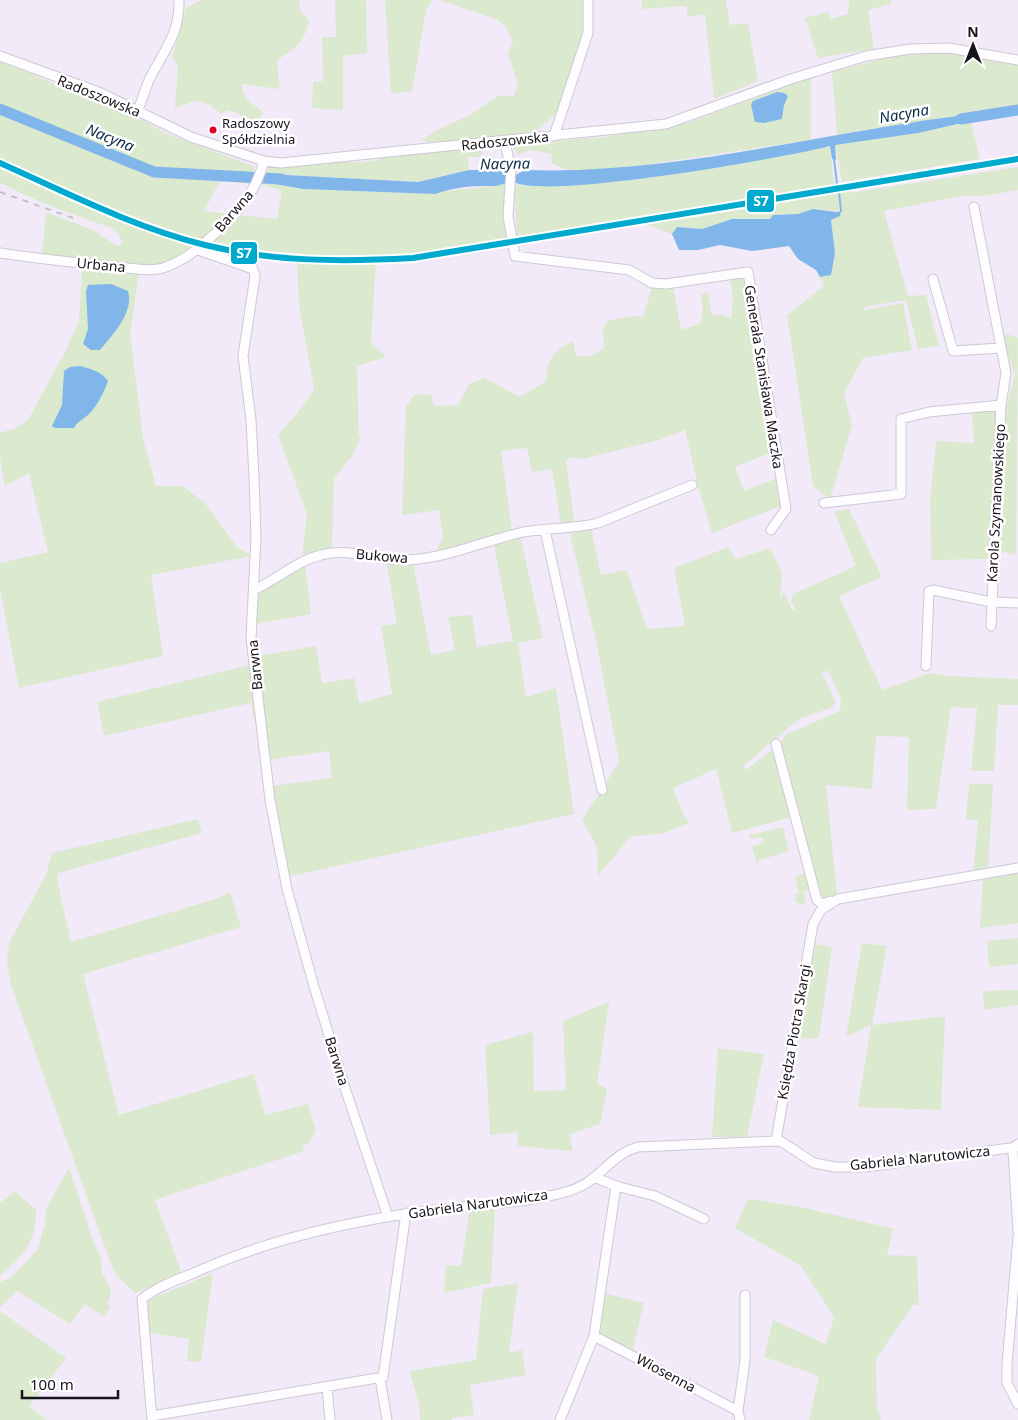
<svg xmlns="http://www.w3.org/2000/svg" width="1018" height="1420" font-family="'Noto Sans',sans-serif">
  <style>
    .green { fill: #dbeace }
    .water { fill: #81b6ea }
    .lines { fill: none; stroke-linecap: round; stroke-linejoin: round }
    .stream { stroke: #81b6ea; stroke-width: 2 }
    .river { stroke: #81b6ea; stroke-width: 11 }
    .minor-casing { stroke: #cec8d4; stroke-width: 11 }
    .minor { stroke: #fdfcfe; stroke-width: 9 }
    .rail { stroke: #c2c0c3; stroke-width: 2; stroke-dasharray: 6 6; stroke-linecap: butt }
    .rail-1-casing { stroke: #fff; stroke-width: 10 }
    .rail-1 { stroke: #00a9ce; stroke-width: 6 }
    .bus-dot { fill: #e4002b; stroke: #fff; stroke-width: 2 }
    .labels { text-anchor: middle; stroke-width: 5; stroke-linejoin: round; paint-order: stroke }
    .bus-label { font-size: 13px; fill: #19131d; stroke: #fff; text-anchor: start }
    .street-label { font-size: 14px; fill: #19131d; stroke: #fff }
    .water-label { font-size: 15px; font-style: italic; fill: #092b46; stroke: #fff }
    .line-badge { stroke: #fff; stroke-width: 2 }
    .badge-label { font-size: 14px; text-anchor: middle; font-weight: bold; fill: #fff }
  </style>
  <rect width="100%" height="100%" fill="#f2eaf9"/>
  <path class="green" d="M201 0H299L300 11 309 20C305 42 295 49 277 60L280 89 241 84C243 98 252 104 263 112L257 124C246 120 240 114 228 110L221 114 210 105 195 101 175 108 178 66 172 58 186 8Z
    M335 0H366L367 53 343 56V110L312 108 313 82 323 81 322 37H336Z
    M385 0H433L426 10 412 92 391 93Z
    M439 0H585V32L557 113 535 132 429 143 422 140 437 130 470 115 498 96H514L518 84 508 54 513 41 505 26 496 19Z
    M642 0H726L730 25 748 23 758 81 714 99 705 14 688 17 686 6 642 9Z
    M849 0H891V4L868 10 874 49 818 58 805 18 828 12 830 19 848 14Z
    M913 51H932L1018 63V106C958 117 897 123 837 135L832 72Z
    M0 60 53 83 104 100 170 135 253 166 255 175 155 170 78 140 0 106Z
    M811 77V140L624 168 569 171 551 163 552 154 530 150 519 155 511 145 603 137 687 123Z
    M0 111 77 144 153 174 253 179 254 184 220 181 204 211 231 214 204 241 139 219 0 160Z
    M971 122 980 159 842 182 835 145Z
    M486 146 480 157H468L469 170 418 182 267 174 269 166 345 161C360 164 374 162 389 156Z
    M830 146 834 186 517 239 514 182 519 185 542 186 624 181 728 166Z
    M0 167 129 224 199 247 170 261 152 266 42 256 46 212 95 231 113 244 121 246 122 241C119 236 116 229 109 227 72 215 36 201 0 183Z
    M1018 167V190L983 196H961L884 211 908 296 926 295 939 346 918 349 906 300 863 307 864 310 903 303 912 350 863 358 844 393 852 425 830 499 813 486 787 315 824 286 820 277 835 253 831 220 841 211 813 209 798 214H783L770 219H732L702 229 678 227 672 234 645 224 849 189 850 193Z
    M264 182 303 189 435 194C459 187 484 190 508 182L509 239C400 258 320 267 210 243L239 215 277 219 282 191 261 184Z
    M297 262H376L371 342 386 357 357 366 359 435 361 438 352 456 334 479 332 548 302 557 307 514 278 435 303 406 314 389 299 305Z
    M82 270 139 272 130 334 143 438 156 486H183L205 503 237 547 252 556 151 575 163 656 19 688 0 589V563L48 552 29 473 5 486 0 458V433L16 428 28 420 66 350 79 321Z
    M737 277 744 278 746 283 772 448 770 453 735 467 744 491 778 478 783 505 712 533 698 487 695 488 694 483 697 481 685 430 659 440 582 459 569 457 566 462 575 525H561L552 469 532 472 527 448 501 451 512 532 435 553 443 537 439 510 402 515 406 406 415 394 432 395 434 406 458 405 469 384 484 378 520 397 546 381C546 362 554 349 573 341L576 355 590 357 604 348 603 328 607 321 633 316 643 317 652 286H673L681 330 700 324 703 311 701 294 708 292 712 316 722 314 731 319 733 298 730 278Z
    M1007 334 1018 338 1016 555 999 551 1006 409 1015 374 1002 337Z
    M972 410H997L988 559 931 560 930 499 936 441 974 443Z
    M849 509 882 577 839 596 882 690 930 673 950 676 1018 679V705H998L994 771H971L977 708 951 707 936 809 907 810 909 737 876 736 872 789 826 785 837 896 823 898 819 894 779 747 785 735 840 711 841 699 828 670 822 673 836 703 831 708 799 719 743 766 746 770 770 751 775 753 792 817 732 833 716 769 673 788 685 818 690 823 664 833 630 837 598 876 597 847 582 820 619 762 597 645 570 534 591 529 601 575 627 570 647 629 685 626 674 568 729 547 735 559 770 548 782 573 780 598 784 592 792 610 795 609 791 601 793 594 856 566 834 511Z
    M520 536 543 638 518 643 526 697 556 688 574 814 291 876 286 872 272 786 332 778 329 751 269 760 257 656 316 646 322 683 354 678 359 703 392 694 381 626 397 624 386 560 413 563 431 655 455 650 448 617 472 615 477 647 513 641 494 546 490 545Z
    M305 564 311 614 256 624 258 595 283 576Z
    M250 665 258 721 255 722 251 703 104 736 97 702Z
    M969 784H993L988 871 973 874 978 820 966 819Z
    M198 819 202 833 58 873 57 880 71 942 216 899 230 892 241 927 83 974 119 1115 254 1074 265 1115 308 1104 316 1131 309 1143 302 1145 304 1151 155 1200 182 1274 135 1293 117 1276 111 1264 16 999C9 979 4 962 10 941L46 875 52 853Z
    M783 827 789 851 760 860 757 865 752 846 764 843 762 837 751 839 749 833 755 834Z
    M805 873 809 890 803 892 806 903 800 904 793 900 796 899 795 895 799 893 795 876Z
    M1018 873V923L980 928 983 880Z
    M1018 938V964L989 967 987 941Z
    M862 943 887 946 872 1025 945 1016 941 1110 858 1107 871 1025 846 1037Z
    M816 944 832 947 819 1038 797 1039Z
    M1018 990V1005L984 1010 983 991Z
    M609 1002 597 1084 607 1089 600 1124 570 1134 572 1151 518 1146 517 1132 490 1135 485 1045 533 1032 534 1091 566 1090 563 1021Z
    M718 1048 764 1054 747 1137H712Z
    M69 1167 94 1244 101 1256 102 1273 110 1287 111 1294 107 1304 111 1306 104 1317 85 1304 70 1324 17 1291 0 1307V1282L12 1277 37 1250 45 1224 46 1209Z
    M15 1191 36 1210C36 1232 31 1246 15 1262 10 1267 5 1273 0 1275V1203Z
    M748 1199 796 1206 908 1232 893 1229 887 1255 917 1256 919 1305H913L876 1359 877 1408 881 1420H809L819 1376 764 1357 773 1320 826 1344 834 1317 801 1266 735 1228Z
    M470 1209H495L491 1283 444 1293 446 1265 461 1266Z
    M213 1273 201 1362 187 1361 189 1339 150 1333 147 1301Z
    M518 1283 509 1353 522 1350 526 1375 470 1385 474 1415 452 1418V1420H420L419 1405 410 1371 476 1360 483 1289Z
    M603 1293 644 1303 632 1352 598 1332Z
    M0 1311 66 1358 29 1406 47 1420H0Z"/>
  <path class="water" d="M777 92 784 93 788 96 784 105 782 119 764 123 755 122 751 105 753 101Z
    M974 114 975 120 918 133 835 145 836 160 832 159 830 146C784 158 547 200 514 182L515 175 526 170C677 175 825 131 974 114Z
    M469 170H498L508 175V182C498 187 492 186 481 186 466 186 449 189 435 194L303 189 264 182 267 174 418 182Z
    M813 209 837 212 841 211 840 216 831 220 835 253 831 275 820 277 816 270 798 259 789 246 752 251 720 245 698 250H679L672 234 677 227 702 229 732 219H770L773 215 798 214Z
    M111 284 128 291C134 313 113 334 100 350H91L83 344 88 329 86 291 88 285Z
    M80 366C91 369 101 371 108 381 104 392 98 405 89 414 84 419 78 421 74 428H55L52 426 62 405 64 371 70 367Z"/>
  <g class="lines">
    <path class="stream" d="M834 159 837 184
      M839 192 841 211"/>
    <path class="river" d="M0 109 154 172 281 179
      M961 119 1018 110"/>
    <g class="minor-casing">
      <path id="minor" d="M0 56 101 93 191 137 264 161 281 163 666 124 791 79 866 56 910 49 949 48 1018 60
        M138 110C142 100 145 90 149 80 163 52 180 34 179 0
        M554 136 588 33V0
        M505 142 511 170 508 216 515 256 629 270 652 283 666 284 748 272 786 509 771 530
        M974 207 1006 373 1001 405 991 626
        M198 250 253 269 255 276 243 356 251 420 254 477 256 537 251 638 270 800 287 889 313 983 346 1091 388 1217
        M0 253C39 259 78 263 117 267 132 268 149 272 163 268 187 260 204 244 222 227 242 208 257 188 264 161
        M933 279 953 351 1000 348
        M824 503 901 494V419L929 412 1001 405
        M545 530 602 790
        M254 590C278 579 296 561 321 555 350 547 379 561 408 560 446 558 482 542 519 533 544 527 572 530 598 523L692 485
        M926 666 929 591 933 590 991 602 1018 603
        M776 744 817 900 822 904 831 901
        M776 1141 813 924 821 910 838 899 1018 868
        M1018 1144 1014 1147 1013 1152 1018 1231
        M616 1186 655 1196 704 1219
        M1018 1237 1007 1364V1383L1018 1404
        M594 1336 738 1411 740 1420
        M380 1378 387 1420
        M327 1387 330 1420
        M738 1411 745 1360V1295
        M152 1416 383 1377 406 1213
        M152 1420 142 1299C159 1285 183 1278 203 1269 276 1237 355 1220 434 1210 479 1204 525 1204 569 1191 600 1182 609 1155 638 1147L776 1141 782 1142 814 1163 835 1167H865L1018 1147
        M560 1420 594 1336 616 1186 596 1178"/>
    </g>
    <use href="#minor" class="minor"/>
    <path class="rail" d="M0 192 73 218"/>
    <g class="rail-1-casing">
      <path id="rail-1" d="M0 163C67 193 133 227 205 245 273 262 343 262 413 258L1018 159"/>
    </g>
    <use href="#rail-1" class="rail-1"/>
  </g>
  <circle class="bus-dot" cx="213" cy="130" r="4.5"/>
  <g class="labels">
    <g class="bus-label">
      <text x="222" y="128">Radoszowy<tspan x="222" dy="16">Spółdzielnia</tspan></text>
    </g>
    <g class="street-label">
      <text transform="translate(99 96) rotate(22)" y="5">Radoszowska</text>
      <text transform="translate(505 141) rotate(-6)" y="5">Radoszowska</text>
      <text transform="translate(234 211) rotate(-49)" y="5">Barwna</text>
      <text transform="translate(101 265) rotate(5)" y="5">Urbana</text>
      <text transform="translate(764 377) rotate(81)" y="5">Generała Stanisława Maczka</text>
      <text transform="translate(996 503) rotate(-87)" y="5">Karola Szymanowskiego</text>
      <text transform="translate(382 556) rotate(5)" y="5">Bukowa</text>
      <text transform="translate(255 665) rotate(-96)" y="5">Barwna</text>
      <text transform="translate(794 1032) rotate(-80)" y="5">Księdza Piotra Skargi</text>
      <text transform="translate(337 1061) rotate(73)" y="5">Barwna</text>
      <text transform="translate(920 1158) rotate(-6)" y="5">Gabriela Narutowicza</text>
      <text transform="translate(478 1204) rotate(-8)" y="5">Gabriela Narutowicza</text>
      <text transform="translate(666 1373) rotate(28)" y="5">Wiosenna</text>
    </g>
    <g class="water-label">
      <text transform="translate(904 114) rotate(-10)" y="5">Nacyna</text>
      <text transform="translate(110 138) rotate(22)" y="5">Nacyna</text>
      <text transform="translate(505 164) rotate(-1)" y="5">Nacyna</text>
    </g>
  </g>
  <g class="line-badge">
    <rect x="746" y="189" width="29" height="24" rx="5" fill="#00a9ce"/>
    <rect x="230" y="241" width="28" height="24" rx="5" fill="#00a9ce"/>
  </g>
  <g class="badge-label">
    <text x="761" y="206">S7</text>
    <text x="244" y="258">S7</text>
  </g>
  <g transform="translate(973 45)" stroke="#ffffff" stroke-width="4" paint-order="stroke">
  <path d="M0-4L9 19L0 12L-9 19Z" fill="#19131d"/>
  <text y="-8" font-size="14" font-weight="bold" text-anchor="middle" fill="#19131d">N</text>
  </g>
  <path d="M22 1390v8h96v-8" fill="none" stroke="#19131d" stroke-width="2.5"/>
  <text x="30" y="1390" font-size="15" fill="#19131d" stroke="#ffffff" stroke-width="4" paint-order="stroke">100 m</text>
</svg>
